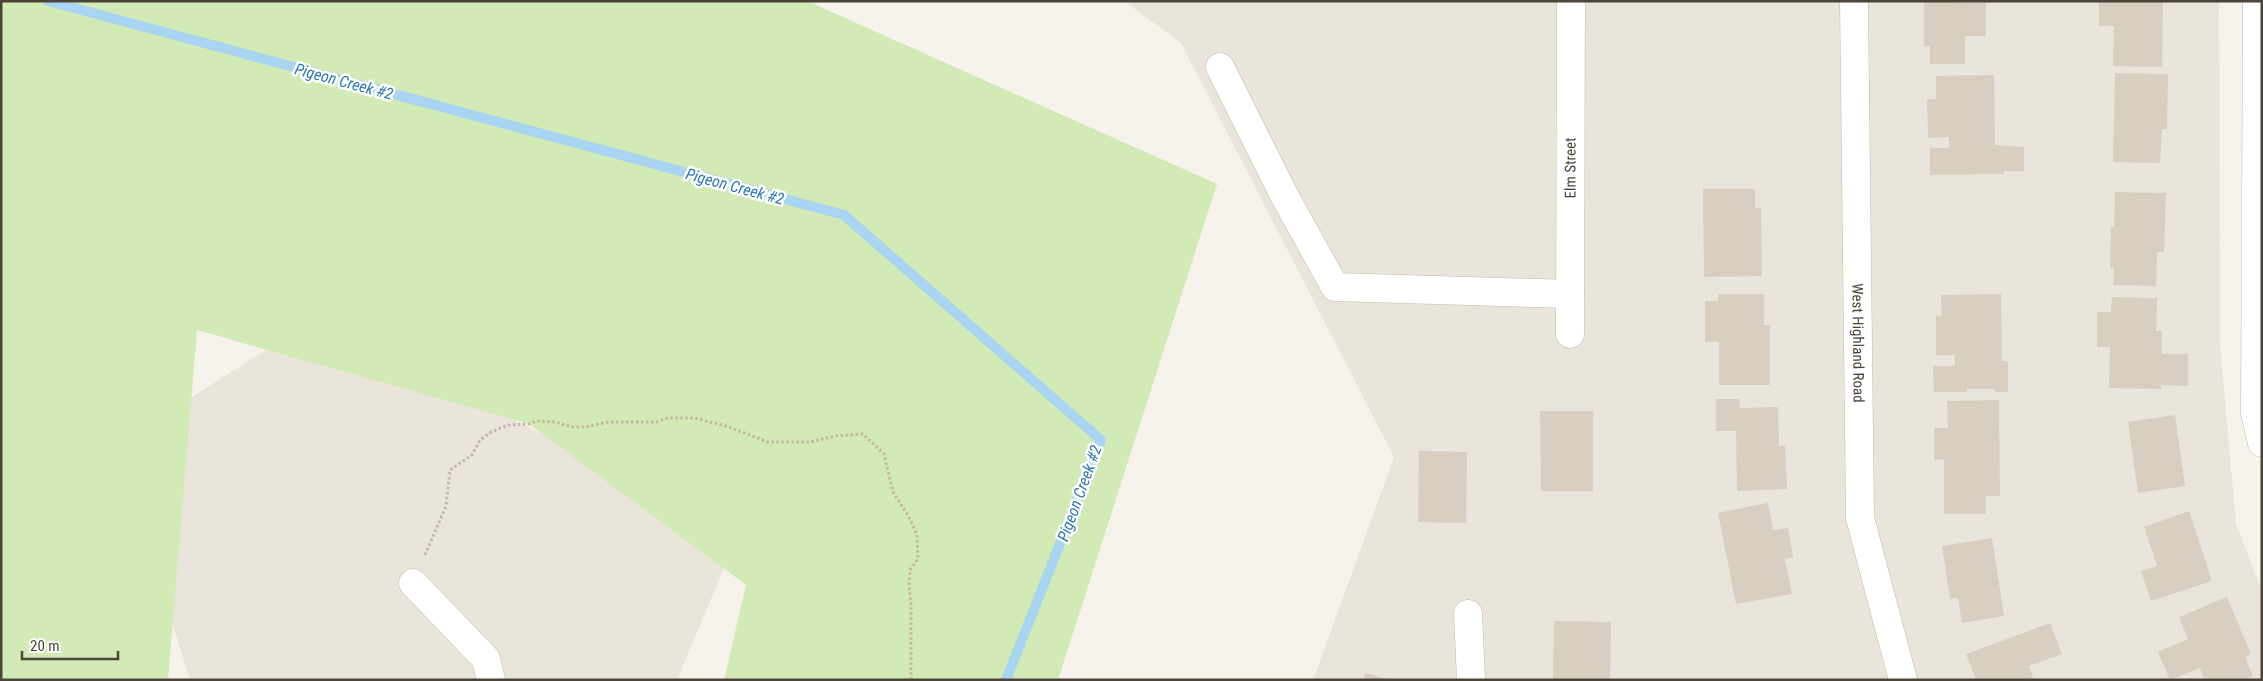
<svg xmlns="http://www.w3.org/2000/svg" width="2263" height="681" font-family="'Roboto Condensed',sans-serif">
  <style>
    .residential { fill: #eae5da }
    .green { fill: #d2eab5 }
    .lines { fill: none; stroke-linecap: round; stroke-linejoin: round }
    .stream { stroke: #a9d4f2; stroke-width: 10 }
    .building { fill: #d8cfc1 }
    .minor-casing { stroke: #c2bbae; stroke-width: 29 }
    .path { stroke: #c4b79f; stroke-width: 3; stroke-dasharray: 2.5 2.5; stroke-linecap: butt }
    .minor { stroke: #fff; stroke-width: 28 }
    .labels { text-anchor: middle; stroke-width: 5; stroke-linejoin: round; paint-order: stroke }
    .street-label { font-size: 15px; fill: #4b4439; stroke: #fff }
    .water-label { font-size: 16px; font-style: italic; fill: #2e7ab2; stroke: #fff }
  </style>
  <rect width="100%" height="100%" fill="#f6f3ec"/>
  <path class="residential" d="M1124 1H2219L2220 344 2236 524 2262 591V680H1313L1394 457 1181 43Z
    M311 321 740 530 677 680H190L117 445Z"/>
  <path class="green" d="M1 1H807L1217 184 1058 680H724L746 585 529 424 197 330 168 680H1Z"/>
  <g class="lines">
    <path class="stream" d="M48 1 844 215 1101 440 1006 680"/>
  </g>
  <path class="building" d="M1924 1 1986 3V36H1965V64H1930V46H1924Z
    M2099 1H2163L2162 67 2113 66 2114 26H2099Z
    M2115 73 2168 74 2167 129H2162L2160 163 2113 162Z
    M1994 75 1995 145 2024 147V171H2004V174L1930 175V148H1949V137L1928 138 1927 99H1936V76Z
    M1703 189H1755V208H1761L1762 276 1704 277Z
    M2115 192 2166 193 2164 252H2157L2156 286 2113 285 2114 268H2110L2111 227H2114Z
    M1718 294H1764V325H1770V385H1719V342H1705V301H1718Z
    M2001 294 2002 361H2008V392H1995V389H1967V392H1934L1933 366H1955V355H1936V316H1942L1941 295Z
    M2112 297 2157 298 2156 331H2162V354H2188V386L2161 385V389L2109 388 2110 347H2097V312H2111Z
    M1716 399H1739L1740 408 1778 407 1779 446H1785L1787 489 1737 491 1736 431H1716Z
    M1999 400 2000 496H1986V514H1944V459L1934 460V428H1948L1947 401Z
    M1540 411H1593V491H1541Z
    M2175 415 2185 486 2138 493 2128 422Z
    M1419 451 1467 452 1466 523 1418 522Z
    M1768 503 1773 530 1788 528 1793 557 1785 559 1792 594 1736 604 1718 513Z
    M2189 511 2212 581 2151 601 2141 571 2157 566 2144 527Z
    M1992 538 2004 616 1962 623 1958 598 1950 599 1942 546Z
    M2227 597 2251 654 2245 657 2253 676 2243 680H2205L2200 668 2170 680 2158 652 2188 639 2179 617Z
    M1554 621 1611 622 1610 680H1553Z
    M2050 623 2062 654 2029 666 2034 680H1976L1966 654Z
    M1365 673 1387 679V680H1364Z"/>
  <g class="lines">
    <g class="minor-casing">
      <g id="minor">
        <path id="s1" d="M1854 1 1860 518 1903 680"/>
        <path d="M2257 1 2255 413 2262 443"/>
        <path d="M1220 67 1284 195 1335 287 1570 294"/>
        <path id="s2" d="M1570 334 1571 1"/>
        <path d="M413 583 486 659 491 680"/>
        <path d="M1468 614 1471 680"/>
      </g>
    </g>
    <path class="path" d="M425 555 446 506 450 470 472 455 480 440 491 432 508 425 529 424 536 421 555 422 573 427H586L608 422H656L668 418H694L726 426 768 442H811L835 436 863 434 884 454 893 492 909 517 917 535 918 559 910 570 909 584 911 605V680"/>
    <use href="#minor" class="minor"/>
  </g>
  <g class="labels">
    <g class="street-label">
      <text dy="5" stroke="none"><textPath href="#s2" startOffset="166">Elm Street</textPath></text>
      <text dy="5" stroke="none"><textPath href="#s1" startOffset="342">West Highland Road</textPath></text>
    </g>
    <g class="water-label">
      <text transform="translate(344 81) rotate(15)" y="6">Pigeon Creek #2</text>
      <text transform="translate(735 186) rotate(15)" y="6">Pigeon Creek #2</text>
      <text transform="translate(1079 493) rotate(-70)" y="6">Pigeon Creek #2</text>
    </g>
  </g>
  <rect width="2263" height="681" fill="none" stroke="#4b4439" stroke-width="5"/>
  <path d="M22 651v8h96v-8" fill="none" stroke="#4b4439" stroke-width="2.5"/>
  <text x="30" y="651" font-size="15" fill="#4b4439" stroke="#ffffff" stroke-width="4" paint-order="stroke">20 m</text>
</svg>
